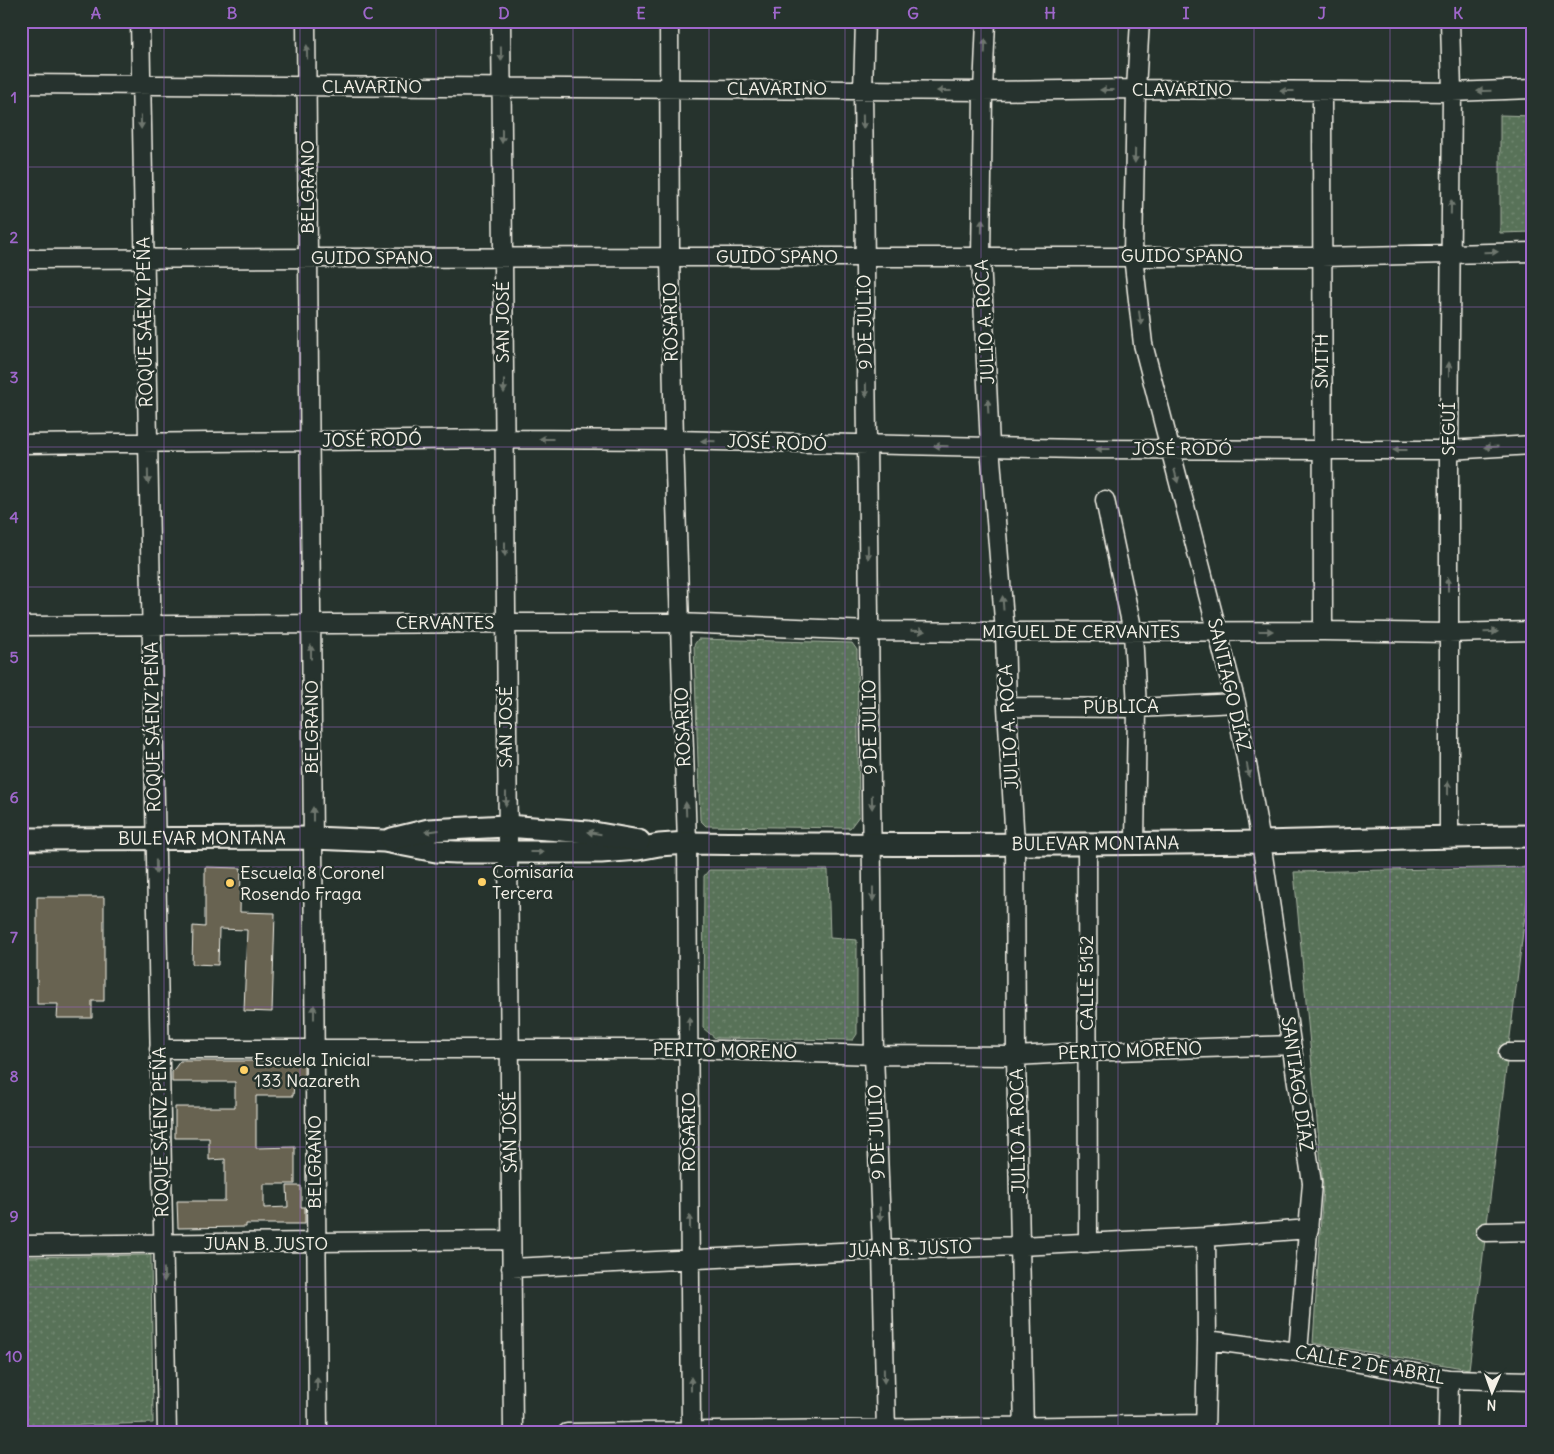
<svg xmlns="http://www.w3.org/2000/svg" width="1554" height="1454" font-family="Delius,sans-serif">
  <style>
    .grass { fill: url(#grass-dots); stroke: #a6b2a0 }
    .building { fill: #686451; stroke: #f4f1e8 }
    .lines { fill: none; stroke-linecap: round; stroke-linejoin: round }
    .minor-casing { stroke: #f4f1e8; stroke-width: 21 }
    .major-casing { stroke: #f4f1e8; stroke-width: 25 }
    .minor { stroke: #26332d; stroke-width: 18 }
    .major { stroke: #26332d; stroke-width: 21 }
    .oneway { fill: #6e766e }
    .grid { fill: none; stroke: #9f67cb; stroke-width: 1; stroke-opacity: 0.55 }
    .poi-dot { fill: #ffd166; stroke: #26332d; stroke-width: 2 }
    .labels { text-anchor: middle; stroke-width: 5; stroke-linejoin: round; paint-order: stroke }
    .street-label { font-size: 18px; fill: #f4f1e8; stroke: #26332d }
    .poi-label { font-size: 18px; fill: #f4f1e8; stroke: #26332d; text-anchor: start }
    .neatline { fill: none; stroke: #9f67cb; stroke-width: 2 }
    .grid-label { font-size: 16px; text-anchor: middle; font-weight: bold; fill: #9f67cb }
  </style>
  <defs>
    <pattern id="grass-dots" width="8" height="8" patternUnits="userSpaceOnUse" patternTransform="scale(1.25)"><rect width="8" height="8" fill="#587258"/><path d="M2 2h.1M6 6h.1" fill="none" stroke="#718770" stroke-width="1.8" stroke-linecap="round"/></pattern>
  </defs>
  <rect width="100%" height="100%" fill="#26332d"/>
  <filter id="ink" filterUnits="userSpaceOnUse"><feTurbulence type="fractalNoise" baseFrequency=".02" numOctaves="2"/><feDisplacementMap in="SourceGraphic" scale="10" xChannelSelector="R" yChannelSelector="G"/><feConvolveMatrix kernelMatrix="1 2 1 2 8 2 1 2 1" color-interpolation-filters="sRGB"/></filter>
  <g filter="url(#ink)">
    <path class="grass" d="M1500 115 1533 116V232L1500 233Z
      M698 639 852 643 857 650 859 816 850 828 706 826 700 820 694 645Z
      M1531 867 1469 1369 1313 1343 1323 1185 1294 872Z
      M709 870H828L830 938 857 940V1034L853 1040 715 1038 703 1028 704 876Z
      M151 1255 153 1423 21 1427V1257Z"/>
    <path class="building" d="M205 867 241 868 240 912 275 913 272 1012 244 1011 247 930 219 929 218 965 192 964 193 926 205 927Z
      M37 897H104V1001H92V1018H57L58 1004H37Z
      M180 1061H300L304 1064V1085L294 1084 293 1096H256V1148L295 1147V1184H264V1208L288 1207 287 1186H301V1207H305V1224H246V1227L178 1228 177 1201H225V1159L209 1160V1138H175V1107H235V1082H172V1072Z"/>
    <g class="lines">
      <g class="minor-casing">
        <path id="minor" d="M140 21 167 1433
          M306 21 318 1433
          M501 21 513 1433
          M669 21 670 257 674 440 687 843 691 1433
          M865 21 863 90 874 1055 882 1250 886 1433
          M986 21 983 91 981 258 990 446 1005 632 1007 707 1015 844 1016 1056 1024 1433
          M1140 21 1136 89 1133 256 1143 344 1236 703 1261 842 1312 1183 1298 1352
          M21 84 983 91 1136 89 1452 92 1533 89
          M1322 91 1323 631
          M21 259 670 257H1321L1533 252
          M21 444 504 439 674 440 1078 449 1322 450H1449L1533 445
          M1105 500 1133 632 1137 708 1135 843
          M21 626 506 623H679L869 631 1005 632 1323 631 1448 633 1533 631
          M1007 707 1137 708 1236 703
          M1449 836V450L1452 92 1450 21
          M1087 843 1088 1243
          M159 1049H689L874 1055 1016 1056 1087 1052 1291 1045
          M1508 1053H1533
          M1486 1232 1533 1231
          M21 1245 511 1240
          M511 1268 882 1250 1020 1246 1206 1237 1309 1229
          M1207 1340 1298 1352 1449 1379 1533 1381
          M567 1433 1205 1424
          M1205 1433 1207 1340 1206 1237
          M1448 1433 1449 1379"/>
      </g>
      <g class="major-casing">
        <g id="major">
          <path id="s1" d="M21 839 313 838 384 841 436 851 456 852H601L638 849 659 845 687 843C879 845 1070 845 1261 842 1352 840 1442 836 1533 836"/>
          <path d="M392 839 429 830 506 826 588 832 639 841"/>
        </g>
      </g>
      <use href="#minor" class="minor"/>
      <use href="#major" class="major"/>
    </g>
    <defs><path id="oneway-solid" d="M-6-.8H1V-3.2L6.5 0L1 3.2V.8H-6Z" transform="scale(1.25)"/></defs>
    <g class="oneway">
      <use href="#oneway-solid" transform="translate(985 46) rotate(-88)"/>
      <use href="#oneway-solid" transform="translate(307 52) rotate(-91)"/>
      <use href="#oneway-solid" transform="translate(501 54) rotate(89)"/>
      <use href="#oneway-solid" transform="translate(1107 90) rotate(180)"/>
      <use href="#oneway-solid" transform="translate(944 91) rotate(-180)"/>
      <use href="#oneway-solid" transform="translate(1287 91) rotate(-180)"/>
      <use href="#oneway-solid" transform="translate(1484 91) rotate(178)"/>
      <use href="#oneway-solid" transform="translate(141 122) rotate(89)"/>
      <use href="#oneway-solid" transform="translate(863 122) rotate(89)"/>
      <use href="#oneway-solid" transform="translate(502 136) rotate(90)"/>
      <use href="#oneway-solid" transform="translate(1135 156) rotate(91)"/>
      <use href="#oneway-solid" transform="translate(1451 207) rotate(-89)"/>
      <use href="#oneway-solid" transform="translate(982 226) rotate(-89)"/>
      <use href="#oneway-solid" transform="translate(1491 252) rotate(-1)"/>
      <use href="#oneway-solid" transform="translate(1140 318) rotate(82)"/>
      <use href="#oneway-solid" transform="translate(1449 369) rotate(-90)"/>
      <use href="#oneway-solid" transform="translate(504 386) rotate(90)"/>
      <use href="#oneway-solid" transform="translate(866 390) rotate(89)"/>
      <use href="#oneway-solid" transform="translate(988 406) rotate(-93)"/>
      <use href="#oneway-solid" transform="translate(546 439) rotate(-180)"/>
      <use href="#oneway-solid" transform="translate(708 441) rotate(-178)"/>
      <use href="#oneway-solid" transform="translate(941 446) rotate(-179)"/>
      <use href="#oneway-solid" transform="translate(1491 447) rotate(176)"/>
      <use href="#oneway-solid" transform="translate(1103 449) rotate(180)"/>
      <use href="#oneway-solid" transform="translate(1400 450) rotate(180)"/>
      <use href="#oneway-solid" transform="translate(1176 476) rotate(75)"/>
      <use href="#oneway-solid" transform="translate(148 477) rotate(89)"/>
      <use href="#oneway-solid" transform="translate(505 549) rotate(90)"/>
      <use href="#oneway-solid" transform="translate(868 552) rotate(89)"/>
      <use href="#oneway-solid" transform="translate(1448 584) rotate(-90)"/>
      <use href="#oneway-solid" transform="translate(1003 603) rotate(-94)"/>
      <use href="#oneway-solid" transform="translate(918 631) rotate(1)"/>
      <use href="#oneway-solid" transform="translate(1266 631)"/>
      <use href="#oneway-solid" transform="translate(1491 632) rotate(-1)"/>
      <use href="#oneway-solid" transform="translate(311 652) rotate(-90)"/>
      <use href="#oneway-solid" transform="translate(1248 770) rotate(80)"/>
      <use href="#oneway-solid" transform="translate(1448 788) rotate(-90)"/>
      <use href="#oneway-solid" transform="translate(506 799) rotate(90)"/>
      <use href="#oneway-solid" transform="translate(872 802) rotate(89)"/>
      <use href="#oneway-solid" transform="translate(686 809) rotate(-92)"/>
      <use href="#oneway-solid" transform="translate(313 814) rotate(-90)"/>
      <use href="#oneway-solid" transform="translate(432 831) rotate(173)"/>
      <use href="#oneway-solid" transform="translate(594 833) rotate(-171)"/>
      <use href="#oneway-solid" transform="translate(537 852)"/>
      <use href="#oneway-solid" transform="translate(156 867) rotate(89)"/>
      <use href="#oneway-solid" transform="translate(873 894) rotate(90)"/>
      <use href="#oneway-solid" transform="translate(314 1012) rotate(-90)"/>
      <use href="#oneway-solid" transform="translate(689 1024) rotate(-90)"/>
      <use href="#oneway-solid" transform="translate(880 1214) rotate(88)"/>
      <use href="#oneway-solid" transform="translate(690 1222) rotate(-90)"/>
      <use href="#oneway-solid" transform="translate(164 1275) rotate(89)"/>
      <use href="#oneway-solid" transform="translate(884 1376) rotate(89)"/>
      <use href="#oneway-solid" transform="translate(317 1384) rotate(-90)"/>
      <use href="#oneway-solid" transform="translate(691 1384) rotate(-90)"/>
    </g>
  </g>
  <path class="grid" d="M164 21V1433M300 21V1433M436 21V1433M573 21V1433M709 21V1433M845 21V1433M981 21V1433M1118 21V1433M1254 21V1433M1390 21V1433M21 167H1533M21 307H1533M21 447H1533M21 587H1533M21 727H1533M21 867H1533M21 1007H1533M21 1147H1533M21 1287H1533"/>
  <g class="poi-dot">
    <circle cx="482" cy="882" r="5"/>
    <circle cx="230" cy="883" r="5"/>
    <circle cx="244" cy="1070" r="5"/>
  </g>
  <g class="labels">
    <g class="street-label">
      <text x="372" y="93">CLAVARINO</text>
      <text x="777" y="95">CLAVARINO</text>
      <text x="1182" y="96">CLAVARINO</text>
      <text transform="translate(308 187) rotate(-90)" y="6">BELGRANO</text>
      <text x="1182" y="262">GUIDO SPANO</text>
      <text x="777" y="263">GUIDO SPANO</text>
      <text x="372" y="264">GUIDO SPANO</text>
      <text transform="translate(145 322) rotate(-91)" y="6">ROQUE SÁENZ PEÑA</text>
      <text transform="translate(503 322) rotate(-90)" y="6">SAN JOSÉ</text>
      <text transform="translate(671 322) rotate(-91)" y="6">ROSARIO</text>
      <text transform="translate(865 322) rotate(-91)" y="6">9 DE JULIO</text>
      <text transform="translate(985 322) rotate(-93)" y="6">JULIO A. ROCA</text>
      <text transform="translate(1322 361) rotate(-90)" y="6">SMITH</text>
      <text transform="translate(1449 429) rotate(-90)" y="6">SEGUÍ</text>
      <text transform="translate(372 440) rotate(-1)" y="6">JOSÉ RODÓ</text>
      <text transform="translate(777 443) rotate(2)" y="6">JOSÉ RODÓ</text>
      <text x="1182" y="455">JOSÉ RODÓ</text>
      <text x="445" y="629">CERVANTES</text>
      <text x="1081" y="638">MIGUEL DE CERVANTES</text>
      <text transform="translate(1229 685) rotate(77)" y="6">SANTIAGO DÍAZ</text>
      <text transform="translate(1121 707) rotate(-1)" y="6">PÚBLICA</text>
      <text transform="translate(153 727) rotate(-91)" y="6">ROQUE SÁENZ PEÑA</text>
      <text transform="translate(312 727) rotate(-90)" y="6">BELGRANO</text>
      <text transform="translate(506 727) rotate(-90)" y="6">SAN JOSÉ</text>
      <text transform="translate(683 727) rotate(-92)" y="6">ROSARIO</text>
      <text transform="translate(870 727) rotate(-91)" y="6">9 DE JULIO</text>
      <text transform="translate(1009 727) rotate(-93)" y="6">JULIO A. ROCA</text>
      <text dy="6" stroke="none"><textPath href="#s1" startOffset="181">BULEVAR MONTANA</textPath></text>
      <text dy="6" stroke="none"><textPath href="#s1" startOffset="1076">BULEVAR MONTANA</textPath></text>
      <text transform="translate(1087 983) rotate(-90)" y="6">CALLE 5152</text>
      <text transform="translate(725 1051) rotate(1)" y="6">PERITO MORENO</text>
      <text transform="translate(1130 1051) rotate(-2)" y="6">PERITO MORENO</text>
      <text transform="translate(1297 1084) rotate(82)" y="6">SANTIAGO DÍAZ</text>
      <text transform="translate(1018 1131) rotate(-91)" y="6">JULIO A. ROCA</text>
      <text transform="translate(161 1132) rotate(-91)" y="6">ROQUE SÁENZ PEÑA</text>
      <text transform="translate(510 1132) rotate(-91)" y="6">SAN JOSÉ</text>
      <text transform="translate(689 1132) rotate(-90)" y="6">ROSARIO</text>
      <text transform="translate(877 1132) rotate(-92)" y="6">9 DE JULIO</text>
      <text transform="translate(315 1162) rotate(-90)" y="6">BELGRANO</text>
      <text x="266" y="1250">JUAN B. JUSTO</text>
      <text transform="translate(910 1249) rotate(-2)" y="6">JUAN B. JUSTO</text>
      <text transform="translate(1370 1365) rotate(10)" y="6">CALLE 2 DE ABRIL</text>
    </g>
    <g class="poi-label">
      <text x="492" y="878">Comisaría<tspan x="492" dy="21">Tercera</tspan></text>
      <text x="240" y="879">Escuela 8 Coronel<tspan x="240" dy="21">Rosendo Fraga</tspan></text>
      <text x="254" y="1066">Escuela Inicial<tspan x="254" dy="21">133 Nazareth</tspan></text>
    </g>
  </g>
  <rect width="1554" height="1454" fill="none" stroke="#26332d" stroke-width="55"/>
  <g transform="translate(1492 1392) rotate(182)" stroke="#26332d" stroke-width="4" paint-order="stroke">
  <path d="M0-4L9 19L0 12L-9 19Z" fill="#f4f1e8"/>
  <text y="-8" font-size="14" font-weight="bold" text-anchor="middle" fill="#f4f1e8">N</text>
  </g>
  <rect x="28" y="28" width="1498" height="1398" class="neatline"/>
  <g class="grid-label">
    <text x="96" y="19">A</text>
    <text x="232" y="19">B</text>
    <text x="368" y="19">C</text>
    <text x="504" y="19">D</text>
    <text x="641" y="19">E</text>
    <text x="777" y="19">F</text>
    <text x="913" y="19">G</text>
    <text x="1050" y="19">H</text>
    <text x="1186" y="19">I</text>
    <text x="1322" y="19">J</text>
    <text x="1458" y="19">K</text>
    <text x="14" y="103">1</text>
    <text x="14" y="243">2</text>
    <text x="14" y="383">3</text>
    <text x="14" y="523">4</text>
    <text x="14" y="663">5</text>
    <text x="14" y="803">6</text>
    <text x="14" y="943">7</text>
    <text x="14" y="1082">8</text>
    <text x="14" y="1222">9</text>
    <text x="14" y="1362">10</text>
  </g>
</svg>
